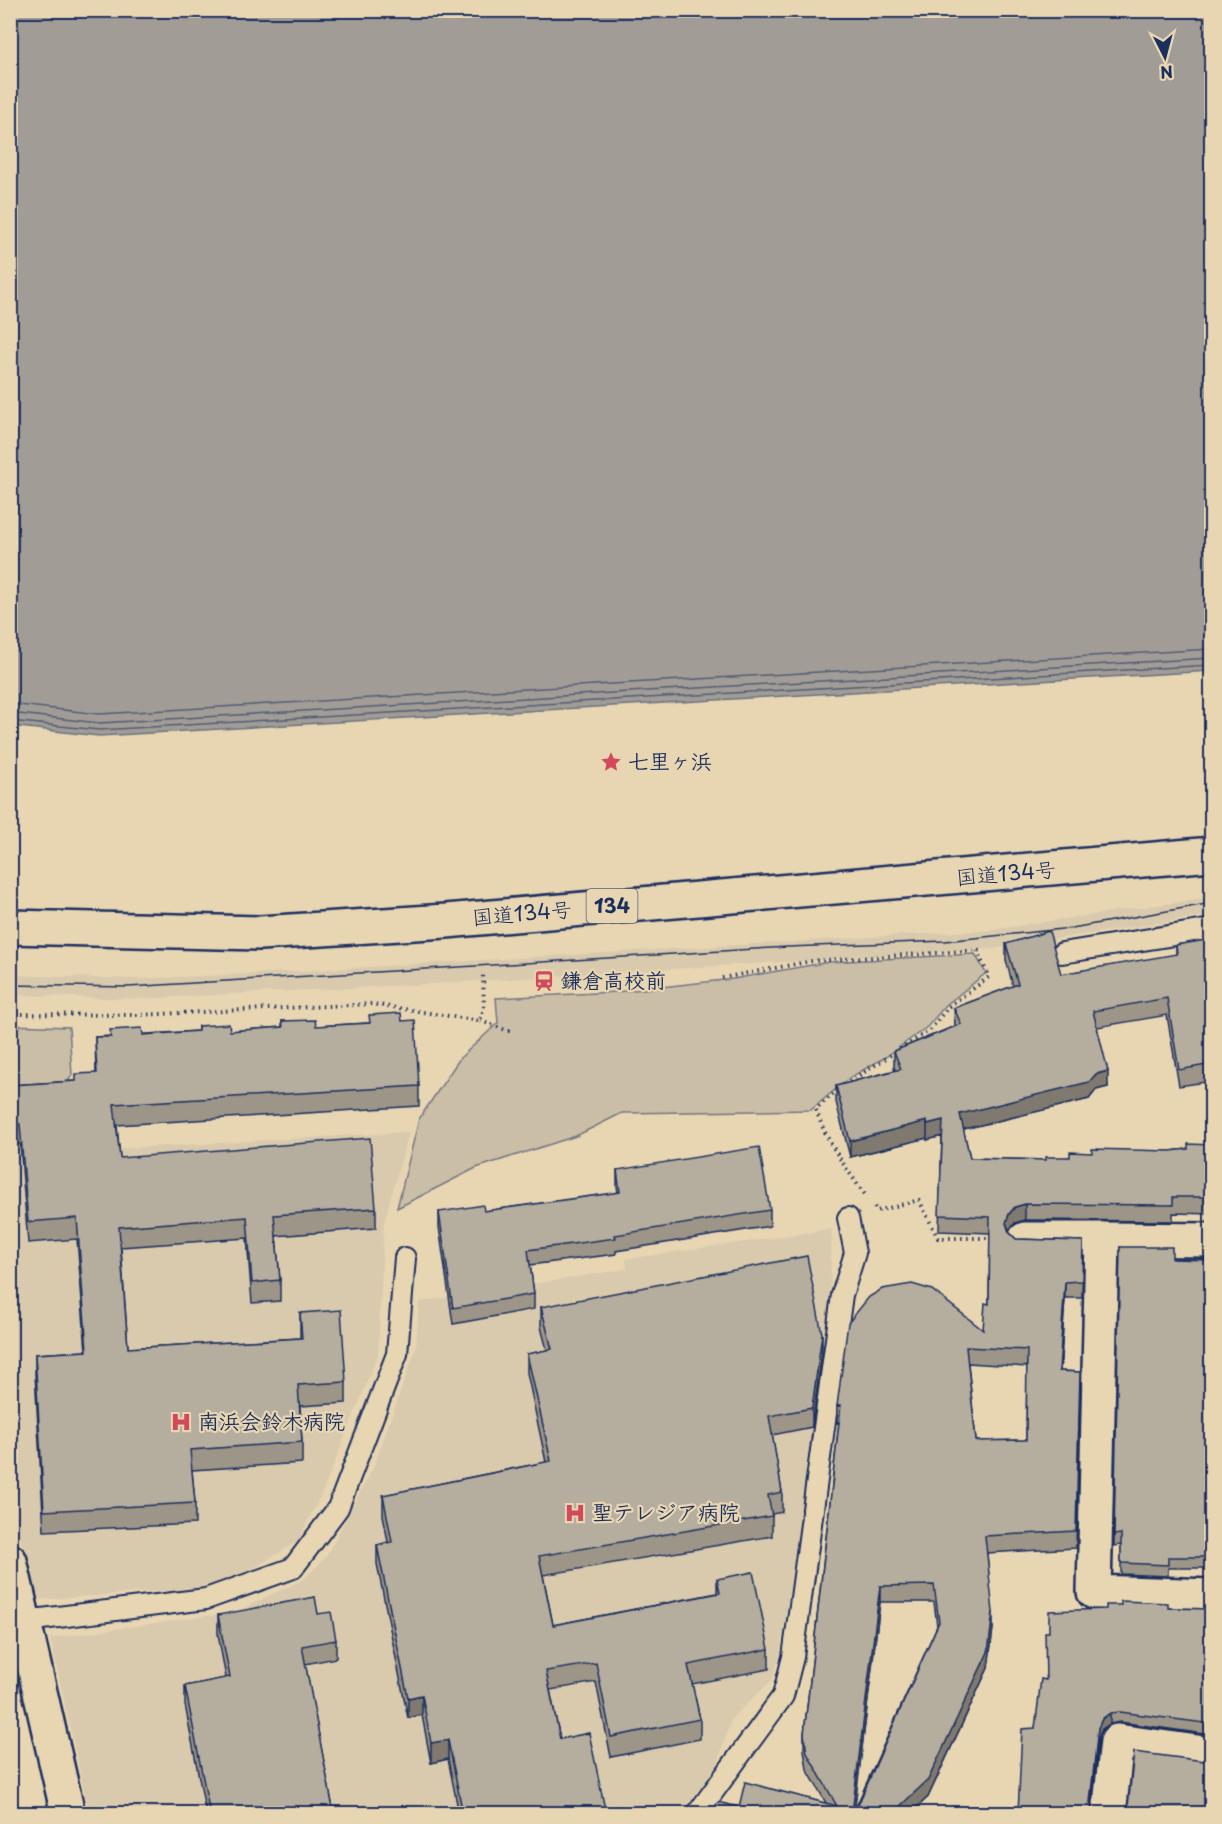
<svg xmlns="http://www.w3.org/2000/svg" width="1222" height="1824" font-family="'Playpen Sans','Klee One',sans-serif">
  <style>
    .built { fill: #d9caad }
    .green { fill: #cabea7; stroke: #727682; stroke-width: 1.5 }
    .water { fill: #a19d96; stroke: #6b7180; stroke-width: 1.5 }
    .lines { fill: none; stroke-linecap: round; stroke-linejoin: round }
    .shore { stroke: #515b74; stroke-width: 1.5 }
    .service-casing { stroke: #1b2f5e; stroke-width: 24 }
    .minor-casing { stroke: #1b2f5e; stroke-width: 38 }
    .tertiary-casing { stroke: #1b2f5e; stroke-width: 38 }
    .trunk-casing { stroke: #1b2f5e; stroke-width: 38 }
    .path { stroke: #1b2f5e; stroke-width: 4; stroke-dasharray: 1.5 4.5; stroke-linecap: butt }
    .service { stroke: #e8d6b3; stroke-width: 20 }
    .minor { stroke: #e8d6b3; stroke-width: 33 }
    .tertiary { stroke: #e8d6b3; stroke-width: 33 }
    .trunk { stroke: #e8d6b3; stroke-width: 33 }
    .tram { stroke: #1b2f5e; stroke-width: 1.5 }
    .wall { fill: #9c9588; stroke: #1b2f5e; stroke-width: 1.5; fill-rule: evenodd }
    .shaded-wall { fill: #7f796f; stroke: #1b2f5e; stroke-width: 1.5 }
    .building { fill: #b5ad9e; stroke: #1b2f5e; stroke-width: 1.5; fill-rule: evenodd }
    .labels { text-anchor: middle; stroke-width: 4.5; stroke-linejoin: round; paint-order: stroke }
    .shield { fill: #e8d6b3; stroke: #586178; stroke-width: 1.5 }
    .shield-label { font-size: 20px; font-weight: bold; fill: #1b2f5e }
    .poi-label { font-size: 21px; font-weight: bold; fill: #1b2f5e; stroke: #e8d6b3; text-anchor: start }
    .street-label { font-size: 21px; fill: #1b2f5e; stroke: #e8d6b3 }
  </style>
  <rect width="100%" height="100%" fill="#e8d6b3"/>
  <filter id="ink" filterUnits="userSpaceOnUse"><feTurbulence type="fractalNoise" baseFrequency=".0167" numOctaves="2"/><feDisplacementMap in="SourceGraphic" scale="12" xChannelSelector="R" yChannelSelector="G"/><feConvolveMatrix kernelMatrix="1 2 1 2 8 2 1 2 1" color-interpolation-filters="sRGB"/></filter>
  <g filter="url(#ink)">
    <path class="built" d="M1211 897V915L992 949 432 984 135 999 11 995V975L131 979 249 974 991 930Z
      M409 1132 384 1222 378 1355 324 1489 298 1541 238 1578 194 1589 35 1600 10 1497V1155Z
      M832 1229 829 1327 780 1655 772 1680 732 1718 716 1768 681 1813H89L50 1638 235 1612 304 1579 326 1557 373 1468 416 1348 419 1302 627 1269 626 1259Z"/>
    <path class="green" d="M975 954 986 973 946 1005 927 1027 884 1058 849 1078 811 1110 622 1113 576 1136 476 1168 397 1208 419 1119 460 1058 498 1023 496 998 616 992 733 979 829 962Z
      M11 1025 69 1027 72 1075 65 1086 11 1091Z"/>
    <path class="water" d="M11 10 1211 11V671L99 736 11 726Z"/>
    <g class="lines">
      <path class="shore" d="M10 704 99 714 1212 649
        M10 713 99 723 1212 658
        M10 721 99 730 1212 665"/>
      <g class="service-casing">
        <path id="service" d="M1062 953 1212 929
          M25 1621 206 1599 293 1568 338 1508 397 1354 405 1258
          M697 1814 783 1696 793 1657 842 1295 855 1253 848 1218"/>
      </g>
      <g class="minor-casing">
        <path id="minor" d="M1025 1239H1102
          M1212 1240 1102 1239 1094 1592 1212 1596
          M1109 1814 1117 1741 1212 1754"/>
      </g>
      <g class="tertiary-casing">
        <path id="tertiary" d="M10 1561 68 1814"/>
      </g>
      <g class="trunk-casing">
        <path id="trunk" d="M10 927 260 933 446 921 1212 854"/>
      </g>
      <path class="path" d="M722 978 812 961 983 950
        M10 1014 138 1015 372 1004 480 1021 484 1008 483 975
        M480 1021 512 1032
        M844 1085 930 1030 948 1007 989 977 977 951
        M838 1090 816 1109C826 1142 846 1168 866 1196
        M874 1207 877 1211 919 1200 938 1238H993"/>
      <use href="#service" class="service"/>
      <use href="#minor" class="minor"/>
      <use href="#tertiary" class="tertiary"/>
      <use href="#trunk" class="trunk"/>
      <path class="tram" d="M10 985 128 987 788 947 945 941 1072 928 1212 903"/>
    </g>
    <path class="wall" d="M1212 939V1081L1179 1086 1167 1015 1097 1027 1108 1087 1096 1090 1089 1099 963 1129 970 1158 1046 1160 1070 1157 1092 1153 1170 1151 1188 1149 1212 1145V1214L1173 1213V1221L1025 1220 1015 1223 1009 1230V1232L1016 1239 1083 1241 1082 1298H1065L1060 1371 1080 1372 1076 1548 987 1553 993 1628 988 1668 928 1797 910 1814H711L739 1807 826 1803 807 1769 804 1750V1734L839 1422 837 1423V1406L983 1330 989 1304 990 1233 939 1231 942 1136 927 1140V1138L850 1157 836 1102V1086L895 1070 894 1067V1051L955 1026 954 1008 1013 986 1006 960V944L1061 974 1176 955V945ZM968 1363 1027 1367 1026 1440 976 1441ZM880 1602H934L937 1626 854 1811Z
      M282 1021 316 1026 402 1021 419 1086V1106L117 1125 120 1158 376 1208V1228L276 1236 280 1280V1301L252 1303 247 1238 121 1247 128 1348 300 1338V1313L346 1382V1403L300 1406 302 1442V1463L192 1470 195 1503V1524L44 1531 35 1374V1354L86 1351 77 1239 28 1243 20 1144 12 1145 10 1128V1085L76 1081 96 1073 95 1037 198 1031V1026L230 1031 282 1027Z
      M617 1170 770 1210V1226L616 1251V1254L530 1265 534 1294V1309L453 1324 439 1227V1212L484 1211 618 1193 617 1186Z
      M1120 1247 1172 1259 1212 1260V1568H1168V1576L1121 1574V1545L1114 1546Z
      M541 1307 822 1353 812 1427 772 1435 782 1492V1512L772 1514V1536L543 1575 553 1625 717 1593V1579L769 1649V1669L692 1684 700 1719V1739L611 1757 596 1682 550 1690 560 1739 606 1814H459L448 1759 431 1763 422 1715 408 1718 377 1564V1545L388 1542 383 1515V1495L546 1462 527 1373V1354L547 1350 541 1327Z
      M1168 1608 1212 1609V1735L1120 1722 1110 1724 1102 1729 1098 1739 1091 1806 1035 1728 1046 1680 1049 1632Z
      M318 1614 336 1640V1658L305 1664 334 1814H206L185 1705V1686L226 1678 218 1634V1615Z"/>
    <path class="shaded-wall" d="M1108 1071V1087L1096 1090 1089 1099 960 1130V1114Z
      M943 1120V1136L927 1140V1124Z
      M927 1121V1138L850 1157V1141Z
      M1025 1204V1220L1015 1223 1009 1230 1006 1223 1009 1214 1015 1207Z
      M1065 1282V1298L1059 1388V1371Z
      M822 1334V1353L812 1427V1408Z
      M880 1586V1602L854 1814H852Z
      M993 1612V1628L988 1668 928 1797 910 1814H900V1806Z
      M422 1695V1715L408 1718V1698Z
      M1110 1713V1724L1102 1729 1098 1739 1090 1813V1802L1098 1728 1102 1719Z
      M448 1740V1759L431 1763V1743Z"/>
    <path class="building" d="M1049 931 1061 974 1177 954 1176 945 1212 939V1064L1179 1070 1167 998 1093 1011 1108 1071 1096 1074 1089 1082 960 1114 970 1158 1046 1160V1157H1070V1152L1092 1153V1149L1170 1151 1188 1149V1144L1212 1145V1197H1173V1205L1025 1204 1015 1207 1009 1214 1006 1223 1009 1232 1016 1239 1083 1241 1082 1281 1065 1282 1059 1371 1080 1372 1076 1531 985 1536 993 1612 988 1652 928 1780 900 1806 906 1814H854L939 1622 934 1585 880 1586 852 1814H711L718 1802 739 1807 745 1782 837 1806 807 1753 804 1734 841 1405 837 1406 848 1323 869 1297 882 1289 912 1284 932 1290 983 1330 985 1303 989 1304 990 1217 939 1215 943 1120 927 1124V1121L850 1141 836 1086 901 1069 894 1051 961 1024 954 1008 1018 984 1006 944ZM966 1347 1027 1350 1026 1440 976 1441Z
      M401 1013 402 1021 415 1020 419 1086 114 1104 120 1158 370 1138 376 1208 274 1215 280 1280 252 1283 247 1217 119 1227 128 1348 302 1338 300 1313 341 1310 346 1382 298 1385 302 1442 190 1450 195 1503 44 1511 35 1354 87 1351 77 1218 28 1222 20 1124H12L10 1085 76 1081V1074L97 1073 95 1037H111L110 1030 142 1028 143 1035 198 1031V1026L229 1024 230 1031 283 1027 282 1021 315 1020 316 1026 370 1023 369 1015Z
      M759 1147 770 1210 615 1235 616 1238 528 1250 534 1294 453 1308 439 1212 483 1205 484 1211 620 1192 617 1170Z
      M1120 1247H1172V1259L1212 1260V1557H1168V1565L1121 1563V1534L1114 1535Z
      M807 1256 822 1334 812 1408 769 1416 782 1492 768 1495 772 1516 539 1556 553 1625 720 1593 717 1579 753 1572 769 1649 688 1665 700 1719 611 1737 596 1663 546 1671 560 1739 589 1733 606 1814H463L448 1740 431 1743 422 1695 408 1698 377 1545 392 1542 383 1495 551 1461 527 1354 552 1349 541 1307Z
      M315 1597 318 1614 331 1612 336 1640 302 1646 334 1814H210L185 1686 230 1677 218 1615Z
      M1121 1601 1168 1603V1608L1212 1609V1724L1120 1712 1110 1713 1102 1719 1098 1728 1090 1802 1092 1811 1094 1814H1018L1022 1729 1035 1728 1041 1679 1046 1680 1045 1632H1049V1611L1106 1609V1605H1121Z
      M1134 1752 1212 1762V1814H1124L1128 1806Z"/>
  </g>
  <defs>
    <g id="sight-bare" transform="scale(1.62)"><path d="M0-6L1.8-2.2L6-1.7L2.9 1.2L3.7 5.4L0 3.3L-3.7 5.4L-2.9 1.2L-6-1.7L-1.8-2.2Z" fill="#d1495b" stroke="#e8d6b3" stroke-width="2.5" paint-order="stroke"/></g>
    <g id="station-bare" transform="scale(1.62)"><path d="M-3-6H3Q5-6 5-4V2Q5 4 3 4L4.5 6H3L1.5 4h-3L-3 6H-4.5L-3 4Q-5 4-5 2V-4Q-5-6-3-6ZM-3.5-4v3h7v-3ZM-3.5 1v1.5H-2V1ZM2 1v1.5H3.5V1Z" fill="#d1495b" stroke="#e8d6b3" stroke-width="2.5" paint-order="stroke"/></g>
    <g id="hospital-bare" transform="scale(1.62)"><path d="M-5-5h3v3.5h4V-5h3V5h-3V1.5h-4V5h-3Z" fill="#d1495b" stroke="#e8d6b3" stroke-width="2.5" paint-order="stroke"/></g>
  </defs>
  <g fill-rule="evenodd">
    <use href="#sight-bare" x="611" y="762"/>
    <use href="#station-bare" x="544" y="981"/>
    <use href="#hospital-bare" x="181" y="1422"/>
    <use href="#hospital-bare" x="575" y="1513"/>
  </g>
  <g class="labels">
    <rect class="shield" x="586.5" y="889" width="51" height="34" rx="4.5"/>
    <g class="shield-label">
      <text x="612" y="913">134</text>
    </g>
    <g class="poi-label">
      <text x="628" y="769">七里ヶ浜</text>
      <text x="561" y="988">鎌倉高校前</text>
      <text x="198" y="1429">南浜会鈴木病院</text>
      <text x="592" y="1520">聖テレジア病院</text>
    </g>
    <g class="street-label">
      <text transform="translate(1006 874) rotate(-5)" y="7">国道134号</text>
      <text transform="translate(522 914) rotate(-5)" y="7">国道134号</text>
    </g>
  </g>
  <rect width="1222" height="1824" fill="none" stroke="#e8d6b3" stroke-width="36"/>
  <rect x="18" y="18" width="1186" height="1788" fill="none" stroke="#1b2f5e" stroke-width="2" filter="url(#ink)"/>
  <g transform="translate(1165 57) rotate(174)" stroke="#e8d6b3" stroke-width="4.5" paint-order="stroke">
  <path d="M0-4.5L10 22L0 15L-10 22Z" fill="#1b2f5e"/>
  <text y="-9" font-size="16" font-weight="bold" text-anchor="middle" fill="#1b2f5e">N</text>
  </g>
</svg>
